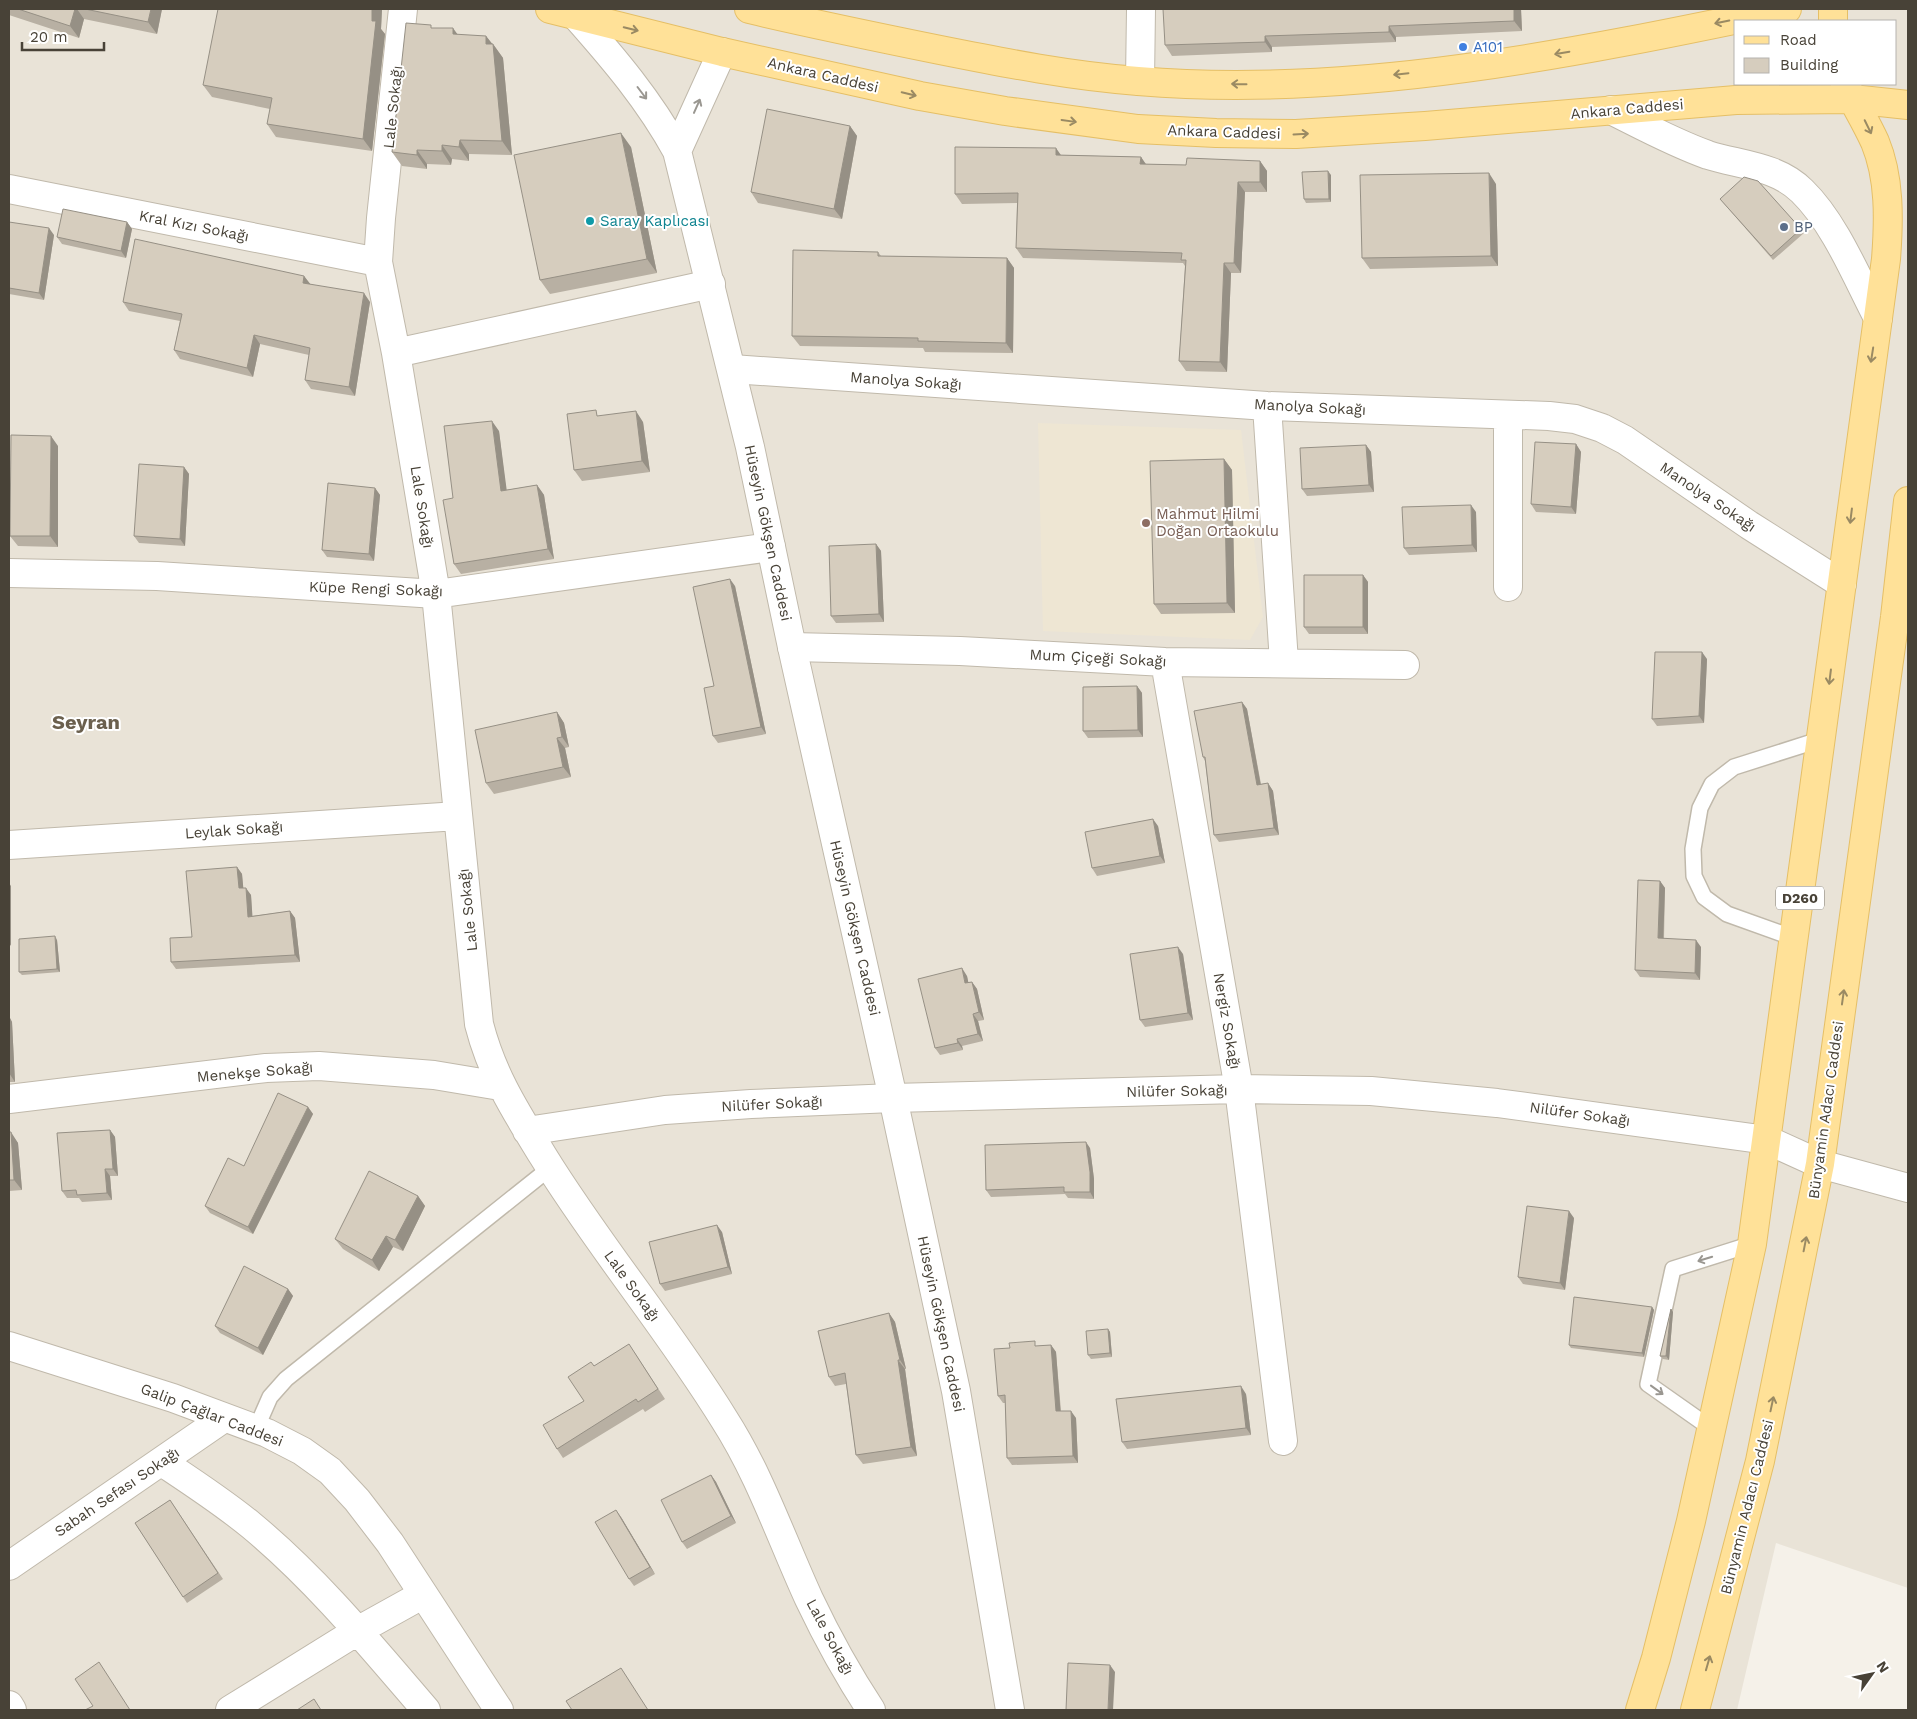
<svg xmlns="http://www.w3.org/2000/svg" width="1917" height="1719" font-family="'Work Sans',sans-serif">
  <style>
    .residential { fill: #e9e3d7; fill-rule: evenodd }
    .education { fill: #eee6d3 }
    .lines { fill: none; stroke-linecap: round; stroke-linejoin: round }
    .service-casing { stroke: #c0b9ab; stroke-width: 18 }
    .minor-casing { stroke: #c0b9ab; stroke-width: 30 }
    .tertiary-casing { stroke: #c0b9ab; stroke-width: 30 }
    .primary-casing { stroke: #e5bf66; stroke-width: 30 }
    .service { stroke: #fff; stroke-width: 15 }
    .minor { stroke: #fff; stroke-width: 28 }
    .tertiary { stroke: #fff; stroke-width: 28 }
    .primary { stroke: #ffe198; stroke-width: 28 }
    .wall { fill: #b8b0a3 }
    .shaded-wall { fill: #969085 }
    .building { fill: #d6cdbe; stroke: #969085 }
    .oneway { stroke: #9a8a63 }
    .oneway2 { stroke: #9a9791 }
    .shop-dot { fill: #3f7fe0; stroke: #fff; stroke-width: 2 }
    .culture-dot { fill: #0f9aa8; stroke: #fff; stroke-width: 2 }
    .service-dot { fill: #5c6f8a; stroke: #fff; stroke-width: 2 }
    .education-dot { fill: #8d6e63; stroke: #fff; stroke-width: 2 }
    .labels { text-anchor: middle; stroke-width: 4; stroke-linejoin: round; paint-order: stroke }
    .shield { fill: #fff; stroke: #7f7b73; stroke-width: 1 }
    .shield-label { font-size: 14px; font-weight: bold; fill: #484237 }
    .shop-label { font-size: 15px; fill: #366cbe; stroke: #fff; text-anchor: start }
    .street-label { font-size: 15px; fill: #484237; stroke: #fff }
    .culture-label { font-size: 15px; fill: #0d838f; stroke: #fff; text-anchor: start }
    .service-label { font-size: 15px; fill: #4e5e75; stroke: #fff; text-anchor: start }
    .education-label { font-size: 15px; fill: #785e54; stroke: #fff; text-anchor: start }
    .district-label { font-size: 20px; font-weight: bold; fill: #6b604e; stroke: #fff }
  </style>
  <rect width="100%" height="100%" fill="#f5f1e9"/>
  <path class="residential" d="M9 9H1908V1588L1776 1543 1737 1710H9ZM1736 21H1896V84H1736Z"/>
  <path class="education" d="M1038 423 1241 430 1263 617 1250 640 1043 631Z"/>
  <g class="lines">
    <g class="service-casing">
      <path id="service" d="M1794 938 1727 914 1704 897 1694 876 1693 849 1700 808 1712 784 1734 767 1822 739
        M256 1429 270 1397 286 1379 550 1168
        M1712 1429 1648 1384 1673 1269 1752 1244"/>
    </g>
    <g class="minor-casing">
      <path id="minor" d="M403 9 381 218 378 262 396 353 436 594 479 1024C492 1075 516 1112 543 1156 599 1247 668 1328 724 1419 760 1475 781 1538 809 1599 827 1637 848 1675 871 1710
        M1140 81 1141 9
        M1611 110C1643 126 1674 143 1708 155 1740 165 1777 166 1802 191 1835 223 1857 278 1878 318
        M9 189 378 262
        M396 353 711 284
        M732 369 1267 406 1549 416 1575 419 1602 428 1625 440 1749 525 1842 584
        M1267 406 1284 662
        M9 573 157 576 436 594 771 547
        M1508 587V416
        M792 647 960 651 1165 662 1405 665
        M1165 662 1239 1089 1283 1441
        M9 845 458 816
        M9 1099 266 1068 319 1066 434 1075 500 1086
        M527 1131 665 1110 751 1104 893 1098 1239 1089 1371 1091 1497 1103 1767 1140 1820 1164 1908 1188
        M162 1462C192 1482 223 1502 252 1526 317 1580 371 1646 426 1710
        M9 1566 224 1418
        M9 1705 12 1710
        M230 1710 359 1630 422 1595"/>
    </g>
    <g class="tertiary-casing">
      <path id="tertiary" d="M576 16C614 59 649 100 677 151L750 447 792 647 893 1098 956 1391 1010 1710
        M677 151 722 52
        M9 1346 173 1398 267 1433 302 1451 330 1471 357 1500 390 1543 499 1710"/>
    </g>
    <g class="primary-casing">
      <path id="primary" d="M550 9 722 52 920 96 1005 111 1138 129 1216 133 1296 134 1425 126 1736 100 1852 99 1908 105
        M749 9C812 24 876 37 940 50 1005 63 1071 76 1138 81 1354 99 1576 53 1787 9
        M1833 21V9
        M1640 1710 1656 1658 1691 1521 1752 1244 1886 259C1889 220 1890 178 1875 142 1866 122 1854 103 1845 84
        M1695 1710 1760 1461 1820 1164 1895 617 1908 501"/>
    </g>
    <use href="#service" class="service"/>
    <use href="#minor" class="minor"/>
    <use href="#tertiary" class="tertiary"/>
    <use href="#primary" class="primary"/>
  </g>
  <path class="wall" d="M9 9H162L157 34 84 19 79 38 9 15Z
    M382 9 381 29 385 34 372 151 276 137 267 124 270 109 212 97 203 85Z
    M1521 9 1522 31 1396 37V42L1272 47V52L1172 56 1165 45Z
    M433 28 458 35 486 36 492 44H493L503 58 512 155 469 154V161L452 159 451 165 427 164V169L402 166 392 152Z
    M850 126 857 136 842 219 758 203 751 192Z
    M631 147 657 273 550 294 540 280Z
    M1062 155 1141 157 1145 164 1186 165 1260 161 1267 171V192H1245L1241 273H1231L1227 372 1186 371 1179 361 1185 266 1183 263 1023 258 1016 248 1017 203 962 204 955 194Z
    M1331 175V202L1306 203 1304 199Z
    M1496 184 1498 266 1370 269 1362 258Z
    M1720 199 1801 229 1804 233 1773 260Z
    M9 222 54 235 44 300 9 294Z
    M127 222 132 229 126 258 62 244 57 237Z
    M878 252 881 256 1007 258 1014 268 1013 353 925 352 923 348 800 346 792 336Z
    M304 276 310 284 370 302 355 396 311 389 305 380 309 355 260 344 253 377 180 359 174 350 180 321 129 311 123 302Z
    M600 416 643 422 650 472 582 481 574 470Z
    M499 431 506 490 537 485 544 495 554 559 461 574 454 564 453 498Z
    M1576 444 1581 452 1576 514 1536 512 1531 504Z
    M1366 445 1371 452 1374 492 1307 496 1302 489Z
    M58 446V547L18 546 10 536Z
    M1224 459 1232 470 1235 613 1161 614 1154 604Z
    M184 467 189 474 185 546 139 543 134 536Z
    M375 488 380 495 374 561 327 557 322 550Z
    M1476 512 1477 552 1409 555 1404 548Z
    M876 544 881 551 884 622 836 623 831 616Z
    M1363 575 1368 582V634H1309L1304 627Z
    M735 586 766 734 718 743 713 736 714 686Z
    M1707 659 1704 723 1657 726 1652 719Z
    M1137 686 1142 693 1143 737 1088 738 1083 731Z
    M1242 702 1247 709 1261 784 1268 783 1273 791 1279 835 1219 842 1214 835 1205 761 1203 757Z
    M557 712 564 723 569 747 565 748 571 777 494 794 486 783Z
    M1158 826 1165 863 1097 876 1092 868Z
    M237 867 242 874 243 888 251 895 252 916 290 911 295 918 300 962 176 969 171 962 192 937Z
    M1660 881 1665 888 1664 939 1701 947 1700 980 1640 977 1635 970Z
    M57 940 60 972 22 975 19 972Z
    M1183 954 1193 1020 1145 1027 1140 1020Z
    M967 976 968 982H972L977 989 984 1020 978 1021 983 1041 962 1046 963 1050 940 1055 935 1048Z
    M9 1016 12 1022 15 1082H9Z
    M308 1107 313 1114 253 1234 210 1213 205 1206 244 1166Z
    M110 1130 115 1137 118 1176H110L112 1200 82 1202 79 1198H67L62 1191Z
    M9 1132 18 1143 22 1190 9 1191Z
    M1090 1148 1094 1179V1199L1068 1198 1065 1194 991 1197 986 1190Z
    M418 1196 425 1206 403 1251 393 1247 379 1271 343 1249 335 1239Z
    M1574 1218 1565 1290 1523 1284 1518 1277Z
    M722 1232 732 1274 665 1291 660 1284Z
    M288 1289 293 1296 263 1355 220 1333 215 1326Z
    M1652 1307 1654 1310 1644 1357 1571 1348 1569 1345Z
    M1671 1309 1673 1312 1669 1360 1663 1359 1660 1356Z
    M889 1313 895 1322 906 1369H905L917 1456 863 1464 856 1455 846 1384 835 1386 829 1377Z
    M1108 1329 1110 1332 1112 1357 1091 1359 1088 1355Z
    M1051 1345 1056 1352 1061 1411 1076 1418 1078 1463 1012 1465 1007 1458 1005 1403H1003L998 1396 1038 1346Z
    M635 1353 665 1399 645 1412 643 1409 563 1458 557 1449 584 1401 594 1366Z
    M1246 1394 1251 1435 1127 1449 1122 1442Z
    M711 1475 716 1482 736 1523 687 1549 682 1542Z
    M170 1500 223 1579 187 1603 135 1523Z
    M621 1517 655 1574 634 1586 629 1579Z"/>
  <path class="shaded-wall" d="M75 9H77L84 19 79 38 70 26Z
    M151 9H162L157 34 148 22Z
    M372 9H382L381 29 385 34 372 151 363 139Z
    M1514 9H1521L1522 31 1514 21Z
    M1389 26 1396 37V42L1389 32Z
    M453 28 463 42 453 34Z
    M486 36 494 46 493 44 503 58 512 155 502 141 486 44Z
    M1265 36 1272 47V52L1265 42Z
    M850 126 857 136 842 219 834 209Z
    M621 133 631 147 657 273 647 259Z
    M460 140 469 154V161L459 147Z
    M442 145 452 159 451 165 442 151Z
    M1056 148 1063 158 1056 155Z
    M417 150 427 164V169L417 155Z
    M1141 157 1148 167 1140 164Z
    M1260 161 1267 171V192L1260 182Z
    M1328 171 1331 175V202L1329 199Z
    M1489 173 1496 184 1498 266 1491 256Z
    M1238 182 1245 192 1241 273 1234 263Z
    M127 222 132 229 126 258 121 251Z
    M49 228 54 235 44 300 39 293Z
    M1007 258 1014 268 1013 353 1006 343Z
    M1224 263 1231 273 1227 372 1220 362Z
    M304 276 311 285 303 283Z
    M364 293 370 302 355 396 349 387Z
    M254 335 260 344 253 377 247 368Z
    M636 411 643 422 650 472 642 461Z
    M492 421 499 431 508 500 501 491Z
    M51 436 58 446V547L50 536Z
    M1576 444 1581 452 1576 514 1571 507Z
    M1366 445 1371 452 1374 492 1369 485Z
    M1224 459 1232 470 1235 613 1227 603Z
    M184 467 189 474 185 546 180 539Z
    M537 485 544 495 554 559 548 549Z
    M375 488 380 495 374 561 369 554Z
    M1471 505 1476 512 1477 552 1472 545Z
    M876 544 881 551 884 622 879 614Z
    M1363 575 1368 582V634L1363 627Z
    M730 579 735 586 766 734 761 727Z
    M1702 652 1707 659 1704 723 1699 716Z
    M1137 686 1142 693 1143 737 1138 730Z
    M1242 702 1247 709 1262 792 1257 785Z
    M557 712 564 723 569 747 562 737Z
    M557 738 565 748 571 777 563 767Z
    M1268 783 1273 791 1279 835 1274 828Z
    M1153 819 1158 826 1165 863 1160 856Z
    M237 867 242 874 244 895 239 888Z
    M1660 881 1665 888 1663 945 1658 938Z
    M9 883 11 886V946L9 943Z
    M246 888 251 895 253 924 248 917Z
    M290 911 295 918 300 962 295 955Z
    M55 936 57 940 60 972 57 969Z
    M1696 940 1701 947 1700 980 1695 973Z
    M1178 947 1183 954 1193 1020 1188 1013Z
    M962 968 967 976 970 990 965 983Z
    M972 982 977 989 984 1020 979 1012Z
    M973 1014 978 1021 983 1041 978 1034Z
    M9 1016 12 1022 15 1082 9 1073Z
    M957 1039 962 1046 963 1050 958 1043Z
    M308 1107 313 1114 253 1234 248 1227Z
    M110 1130 115 1137 118 1176 113 1169Z
    M11 1132 18 1143 22 1190 14 1180Z
    M1086 1142 1090 1148 1094 1179V1199L1090 1192Z
    M105 1169 110 1176 112 1200 107 1193Z
    M418 1196 425 1206 403 1251 395 1240Z
    M1569 1211 1574 1218 1565 1290 1560 1283Z
    M717 1225 722 1232 732 1274 728 1267Z
    M386 1236 393 1247 379 1271 372 1260Z
    M288 1289 293 1296 263 1355 258 1348Z
    M1652 1307 1654 1310 1644 1357 1642 1353Z
    M1671 1309 1673 1312 1669 1360 1666 1356Z
    M889 1313 895 1322 906 1369 900 1360Z
    M1108 1329 1110 1332 1112 1357 1110 1353Z
    M1051 1345 1056 1352 1061 1418 1056 1411Z
    M898 1360 905 1369 917 1456 911 1447Z
    M1241 1386 1246 1394 1251 1435 1246 1428Z
    M1071 1411 1076 1418 1078 1463 1073 1456Z
    M711 1475 716 1482 736 1523 731 1516Z
    M616 1510 621 1517 655 1574 650 1567Z
    M1110 1665 1115 1672 1113 1710H1108Z"/>
  <path class="building" d="M18 9H75L70 26Z
    M85 9H151L148 22Z
    M218 9H372V21H376L363 139 267 124 272 98 203 85Z
    M1163 9H1514V21L1389 26V32L1265 36V42L1165 45Z
    M406 23 431 25V28H453V34L486 36V44H493L502 141 460 140 459 147 442 145V151L417 150V155L392 152Z
    M767 109 850 126 834 209 751 192Z
    M621 133 647 259 540 280 514 155Z
    M955 147 1056 148V155L1141 157 1140 164 1186 165 1187 158 1260 161V182H1238L1234 263H1224L1220 362 1179 361 1186 260H1181L1182 253 1016 248 1018 193 955 194Z
    M1328 171 1329 199H1304L1302 172Z
    M1489 173 1491 256 1362 258 1360 175Z
    M1744 177 1758 181 1801 229 1771 256 1720 199Z
    M63 209 127 222 121 251 57 237Z
    M9 222 49 228 39 293 9 288Z
    M135 239 304 276 303 283 364 293 349 387 305 380 310 348 254 335 247 368 174 350 182 314 123 302Z
    M793 250 878 252V256L1007 258 1006 343 918 341V338L792 336Z
    M596 410 597 416 636 411 642 461 574 470 567 414Z
    M492 421 501 491 537 485 548 549 454 564 443 500 453 498 444 426Z
    M11 435 51 436 50 536H10Z
    M1535 442 1576 444 1571 507 1531 504Z
    M1366 445 1369 485 1302 489 1300 448Z
    M1224 459 1227 603 1154 604 1150 461Z
    M139 464 184 467 180 539 134 536Z
    M328 483 375 488 369 554 322 550Z
    M1471 505 1472 545 1404 548 1402 507Z
    M876 544 879 614 831 616 829 546Z
    M1304 575H1363V627H1304Z
    M730 579 761 727 713 736 704 688 714 686 693 587Z
    M1655 652H1702L1699 716 1652 719Z
    M1137 686 1138 730 1083 731V687Z
    M1242 702 1257 785 1268 783 1274 828 1214 835 1205 757H1203L1194 711Z
    M557 712 562 737 557 738 563 767 486 783 475 730Z
    M1153 819 1160 856 1092 868 1085 832Z
    M237 867 239 888H246L248 917 290 911 295 955 171 962 170 938 192 937 186 871Z
    M1638 880 1660 881 1658 938 1696 940 1695 973 1635 970Z
    M55 936 57 969 19 972V939Z
    M1178 947 1188 1013 1140 1020 1130 954Z
    M962 968 965 983 972 982 979 1012 973 1014 978 1034 957 1039 958 1043 935 1048 918 979Z
    M278 1093 308 1107 248 1227 205 1206 228 1158 244 1166Z
    M110 1130 113 1169H105L107 1193 77 1195 76 1190 62 1191 57 1133Z
    M9 1132H11L14 1180H9Z
    M1086 1142 1090 1172V1192H1064V1187L986 1190 985 1145Z
    M369 1171 418 1196 395 1240 386 1236 372 1260 335 1239Z
    M1527 1206 1569 1211 1560 1283 1518 1277Z
    M717 1225 728 1267 660 1284 649 1242Z
    M244 1266 288 1289 258 1348 215 1326Z
    M1574 1297 1652 1307 1642 1353 1569 1345Z
    M1671 1309 1666 1356H1660Z
    M889 1313 900 1360H898L911 1447 856 1455 845 1373 829 1377 818 1331Z
    M1108 1329 1110 1353 1088 1355 1086 1331Z
    M1035 1341V1346L1051 1345 1056 1411H1071L1073 1456 1007 1458 1005 1395 998 1396 994 1349 1010 1348 1009 1343Z
    M629 1344 658 1389 638 1402 636 1399 557 1449 543 1425 584 1401 568 1377 591 1362 594 1366Z
    M1241 1386 1246 1428 1122 1442 1116 1399Z
    M711 1475 731 1516 682 1542 661 1500Z
    M170 1500 218 1573 183 1597 135 1523Z
    M616 1510 650 1567 629 1579 595 1522Z
    M99 1662 130 1710H85L93 1706 75 1679Z
    M1068 1663 1110 1665 1108 1710H1066Z
    M621 1668 648 1710H572L566 1701Z
    M314 1699 321 1710H297Z"/>
  <defs><path id="oneway-shaft" d="M-6 0H5M1.5-3L5.5 0L1.5 3" fill="none" stroke-width="1.6" stroke-linecap="round" stroke-linejoin="round" transform="scale(1.25)"/></defs>
  <g class="oneway">
    <use href="#oneway-shaft" transform="translate(1722 22) rotate(168)"/>
    <use href="#oneway-shaft" transform="translate(631 29) rotate(14)"/>
    <use href="#oneway-shaft" transform="translate(1562 53) rotate(170)"/>
    <use href="#oneway-shaft" transform="translate(1401 74) rotate(174)"/>
    <use href="#oneway-shaft" transform="translate(1239 84) rotate(-179)"/>
    <use href="#oneway-shaft" transform="translate(909 94) rotate(13)"/>
    <use href="#oneway-shaft" transform="translate(1069 121) rotate(8)"/>
    <use href="#oneway-shaft" transform="translate(1868 127) rotate(64)"/>
    <use href="#oneway-shaft" transform="translate(1301 134) rotate(-3)"/>
    <use href="#oneway-shaft" transform="translate(1872 355) rotate(99)"/>
    <use href="#oneway-shaft" transform="translate(1851 516) rotate(97)"/>
    <use href="#oneway-shaft" transform="translate(1830 677) rotate(97)"/>
    <use href="#oneway-shaft" transform="translate(1843 997) rotate(-82)"/>
    <use href="#oneway-shaft" transform="translate(1805 1244) rotate(-79)"/>
    <use href="#oneway-shaft" transform="translate(1772 1404) rotate(-78)"/>
    <use href="#oneway-shaft" transform="translate(1708 1663) rotate(-74)"/>
  </g>
  <g class="oneway2">
    <use href="#oneway-shaft" transform="translate(642 93) rotate(53)"/>
    <use href="#oneway-shaft" transform="translate(697 106) rotate(-66)"/>
    <use href="#oneway-shaft" transform="translate(1705 1259) rotate(163)"/>
    <use href="#oneway-shaft" transform="translate(1657 1390) rotate(36)"/>
  </g>
  <circle class="shop-dot" cx="1463" cy="47" r="5"/>
  <circle class="culture-dot" cx="590" cy="221" r="5"/>
  <circle class="service-dot" cx="1784" cy="227" r="5"/>
  <circle class="education-dot" cx="1146" cy="523" r="5"/>
  <g class="labels">
    <rect class="shield" x="1776" y="886.5" width="48" height="23" rx="4"/>
    <g class="shield-label">
      <text x="1800" y="903">D260</text>
    </g>
    <g class="shop-label">
      <text x="1473" y="52">A101</text>
    </g>
    <g class="street-label">
      <text transform="translate(823 75) rotate(13)" y="5">Ankara Caddesi</text>
      <text transform="translate(393 107) rotate(-84)" y="5">Lale Sokağı</text>
      <text transform="translate(1627 109) rotate(-5)" y="5">Ankara Caddesi</text>
      <text transform="translate(1224 132) rotate(2)" y="5">Ankara Caddesi</text>
      <text transform="translate(194 226) rotate(11)" y="5">Kral Kızı Sokağı</text>
      <text transform="translate(906 381) rotate(4)" y="5">Manolya Sokağı</text>
      <text transform="translate(1310 407) rotate(3)" y="5">Manolya Sokağı</text>
      <text transform="translate(1708 497) rotate(34)" y="5">Manolya Sokağı</text>
      <text transform="translate(422 507) rotate(81)" y="5">Lale Sokağı</text>
      <text transform="translate(768 533) rotate(78)" y="5">Hüseyin Gökşen Caddesi</text>
      <text transform="translate(376 589) rotate(2)" y="5">Küpe Rengi Sokağı</text>
      <text transform="translate(1098 658) rotate(3)" y="5">Mum Çiçeği Sokağı</text>
      <text transform="translate(234 830) rotate(-4)" y="5">Leylak Sokağı</text>
      <text transform="translate(468 910) rotate(-96)" y="5">Lale Sokağı</text>
      <text transform="translate(855 928) rotate(77)" y="5">Hüseyin Gökşen Caddesi</text>
      <text transform="translate(1227 1021) rotate(80)" y="5">Nergiz Sokağı</text>
      <text transform="translate(255 1072) rotate(-5)" y="5">Menekşe Sokağı</text>
      <text transform="translate(1177 1091) rotate(-1)" y="5">Nilüfer Sokağı</text>
      <text transform="translate(772 1104) rotate(-3)" y="5">Nilüfer Sokağı</text>
      <text transform="translate(1826 1110) rotate(-82)" y="5">Bünyamin Adacı Caddesi</text>
      <text transform="translate(1580 1114) rotate(8)" y="5">Nilüfer Sokağı</text>
      <text transform="translate(632 1286) rotate(54)" y="5">Lale Sokağı</text>
      <text transform="translate(941 1324) rotate(78)" y="5">Hüseyin Gökşen Caddesi</text>
      <text transform="translate(212 1415) rotate(21)" y="5">Galip Çağlar Caddesi</text>
      <text transform="translate(117 1492) rotate(-34)" y="5">Sabah Sefası Sokağı</text>
      <text transform="translate(1747 1507) rotate(-76)" y="5">Bünyamin Adacı Caddesi</text>
      <text transform="translate(830 1637) rotate(62)" y="5">Lale Sokağı</text>
    </g>
    <g class="culture-label">
      <text x="600" y="226">Saray Kaplıcası</text>
    </g>
    <g class="service-label">
      <text x="1794" y="232">BP</text>
    </g>
    <g class="education-label">
      <text x="1156" y="519">Mahmut Hilmi<tspan x="1156" dy="17">Doğan Ortaokulu</tspan></text>
    </g>
    <g class="district-label">
      <text x="86" y="729">Seyran</text>
    </g>
  </g>
  <rect width="1917" height="1719" fill="none" stroke="#484237" stroke-width="20"/>
  <rect x="1734" y="20" width="162" height="65" fill="#ffffff" stroke="#b6b3af"/>
  <rect x="1744" y="36" width="25" height="8" fill="#ffe198" stroke="#b6b3af"/>
  <text x="1780" y="45" font-size="15" fill="#484237">Road</text>
  <rect x="1744" y="58" width="25" height="15" fill="#d6cdbe" stroke="#b6b3af"/>
  <text x="1780" y="70" font-size="15" fill="#484237">Building</text>
  <g transform="translate(1872 1674) rotate(57)" stroke="#ffffff" stroke-width="4" paint-order="stroke">
  <path d="M0-4L9 19L0 12L-9 19Z" fill="#484237"/>
  <text y="-8" font-size="14" font-weight="bold" text-anchor="middle" fill="#484237">N</text>
  </g>
  <path d="M22 42v8h82v-8" fill="none" stroke="#484237" stroke-width="2.5"/>
  <text x="30" y="42" font-size="15" fill="#484237" stroke="#ffffff" stroke-width="4" paint-order="stroke">20 m</text>
</svg>
